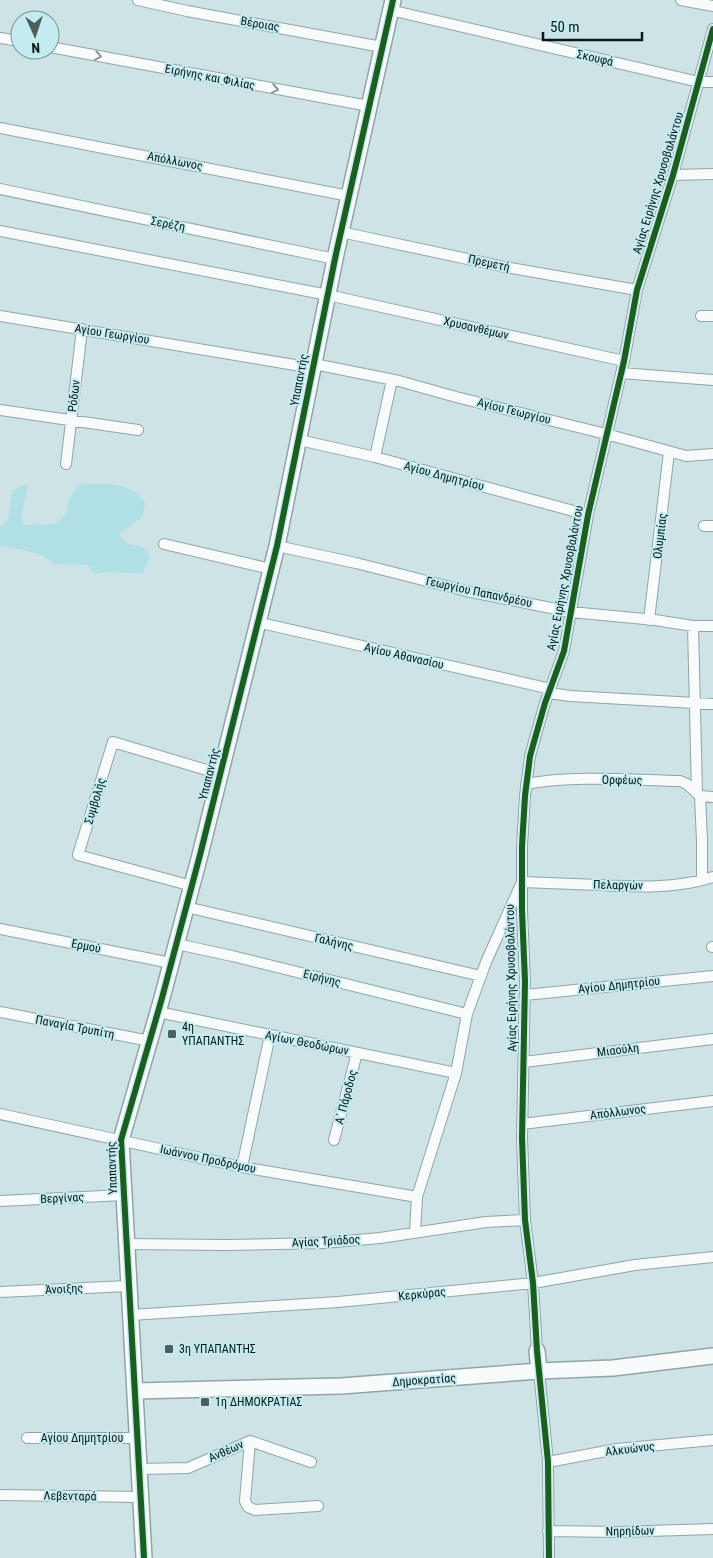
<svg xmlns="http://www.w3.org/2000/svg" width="713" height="1558" font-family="'Roboto Condensed',sans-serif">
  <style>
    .green { fill: #b0e0e5 }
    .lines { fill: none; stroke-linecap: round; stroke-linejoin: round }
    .street-casing { stroke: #93a4a5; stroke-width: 12 }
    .secondary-casing { stroke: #93a4a5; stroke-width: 18 }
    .street { stroke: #f8fbfb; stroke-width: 10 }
    .secondary { stroke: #f8fbfb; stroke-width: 15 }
    .cycleway-casing { stroke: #c4ebef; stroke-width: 9 }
    .cycleway { stroke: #1b5e20; stroke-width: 6 }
    .oneway { stroke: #8c9595 }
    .poi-dot { fill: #4e5f60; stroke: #c4ebef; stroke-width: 2 }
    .labels { text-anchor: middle; stroke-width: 4; stroke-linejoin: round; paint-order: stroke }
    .street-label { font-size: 12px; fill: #091819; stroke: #c4ebef }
    .poi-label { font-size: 12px; fill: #091819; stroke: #c4ebef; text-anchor: start }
  </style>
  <rect width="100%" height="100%" fill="#cee3e5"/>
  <path class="green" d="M28 483 21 518 24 525 55 524 66 514 69 499 79 485C97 484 122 481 137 494 140 496 142 500 145 503L142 517 131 525 119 535 128 544 143 547 150 557 142 574 106 572 95 574 88 565 55 564 40 554 0 545V526L8 521 12 491Z"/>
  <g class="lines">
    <g class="street-casing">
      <path id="street" d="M138 0 187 11 382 47
        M681 0 713 6
        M390 10 699 82H713
        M0 38 20 41
        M50 47 369 106
        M0 128 349 196
        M673 175 713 174
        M0 189 335 259
        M0 231 328 295 624 361
        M341 232 505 267 637 290
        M0 316 313 368
        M701 316H713
        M314 364 399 381 456 397 606 434 686 456 713 454
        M621 373 713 380
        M0 410 138 430
        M299 440 375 457 588 515
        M375 457 392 380
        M66 464 82 329
        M704 526H713
        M164 544 271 569
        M277 546 356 563 466 591 571 612 655 620 693 626H713
        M649 620 669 452
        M257 622 551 689
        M693 626 697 793
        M549 693 570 696 713 704
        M526 784C575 775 630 780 680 781L687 784 700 796 713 797
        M700 796 702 841V880
        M192 886 78 855 113 742 220 774
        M186 907 481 976
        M0 929 171 963
        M177 944 232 956 467 1014
        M712 947H713
        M525 995 713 976
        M0 1012 150 1041
        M158 1012 456 1073
        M524 1062 713 1039
        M0 1114 242 1167 417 1197
        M522 1124 713 1101
        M334 1140 357 1053
        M242 1167 270 1035
        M0 1201 124 1195
        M415 1232 417 1197 456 1073 467 1014 486 962 522 882C547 883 573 884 599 885 637 887 676 889 713 877
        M126 1244 226 1245 323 1243 380 1238 486 1222 525 1220
        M0 1292 128 1286
        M130 1315 338 1302 533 1283 635 1265 713 1257
        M537 1351 533 1283 525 1220 522 1138 525 981 522 911V846L525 796 530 756 545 703 564 651 588 515 624 361 637 290 673 175 713 29
        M539 1371 548 1462 549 1558
        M27 1438H137
        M250 1441 245 1501 248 1507 255 1510 318 1506
        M548 1462 617 1449 713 1440
        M139 1469 188 1468 250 1441 311 1462
        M0 1495 140 1497
        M548 1531 617 1532 713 1529"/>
    </g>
    <g class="secondary-casing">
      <path id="secondary" d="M537 1351 539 1371
        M135 1391 341 1386 539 1371 613 1368 713 1356
        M144 1558 121 1140 162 998 200 855 277 546 336 254 393 0"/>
    </g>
    <use href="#street" class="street"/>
    <use href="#secondary" class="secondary"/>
    <g class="cycleway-casing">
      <path id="cycleway" d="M144 1558 121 1140 162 998 200 855 277 546 336 254 393 0
        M549 1558 548 1462 537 1351 533 1283 525 1220 522 1138 525 981 522 911V846L525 796 530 756 545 703 564 651 588 515 624 361 637 290 673 175 713 29"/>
    </g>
    <use href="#cycleway" class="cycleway"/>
  </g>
  <defs><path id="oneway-chevron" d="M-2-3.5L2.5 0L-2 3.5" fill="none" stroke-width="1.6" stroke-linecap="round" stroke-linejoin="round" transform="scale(1.25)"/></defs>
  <g class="oneway">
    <use href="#oneway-chevron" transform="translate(98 56) rotate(11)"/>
    <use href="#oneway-chevron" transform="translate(275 89) rotate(11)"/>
  </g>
  <g class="poi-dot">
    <rect x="167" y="1029" width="10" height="10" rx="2.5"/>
    <rect x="164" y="1344" width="10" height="10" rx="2.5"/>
    <rect x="200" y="1397" width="10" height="10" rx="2.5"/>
  </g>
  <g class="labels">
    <g class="street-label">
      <text transform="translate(260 24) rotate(10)" y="4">Βέροιας</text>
      <text transform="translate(595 58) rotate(13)" y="4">Σκουφά</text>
      <text transform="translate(210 77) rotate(11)" y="4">Ειρήνης και Φιλίας</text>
      <text transform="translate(175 161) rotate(11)" y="4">Απόλλωνος</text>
      <text transform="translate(658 183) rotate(-73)" y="4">Αγίας Ειρήνης Χρυσοβαλάντου</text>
      <text transform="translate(168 224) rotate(11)" y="4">Σερέζη</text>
      <text transform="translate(489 263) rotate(12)" y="4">Πρεμετή</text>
      <text transform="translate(476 328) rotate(13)" y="4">Χρυσανθέμων</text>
      <text transform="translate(112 334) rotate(9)" y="4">Αγίου Γεωργίου</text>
      <text transform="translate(299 380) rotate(-79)" y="4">Υπαπαντής</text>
      <text transform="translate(74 396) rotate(-83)" y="4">Ρόδων</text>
      <text transform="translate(514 411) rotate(14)" y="4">Αγίου Γεωργίου</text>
      <text transform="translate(444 476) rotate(15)" y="4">Αγίου Δημητρίου</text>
      <text transform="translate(660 536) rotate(-83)" y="4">Ολυμπίας</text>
      <text transform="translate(565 578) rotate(-79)" y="4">Αγίας Ειρήνης Χρυσοβαλάντου</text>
      <text transform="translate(479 592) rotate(12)" y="4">Γεωργίου Παπανδρέου</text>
      <text transform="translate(404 656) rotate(13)" y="4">Αγίου Αθανασίου</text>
      <text transform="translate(209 774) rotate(-76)" y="4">Υπαπαντής</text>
      <text transform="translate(622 780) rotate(1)" y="4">Ορφέως</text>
      <text transform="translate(95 801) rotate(-73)" y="4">Συμβολής</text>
      <text transform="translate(618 885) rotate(1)" y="4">Πελαργών</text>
      <text transform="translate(334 942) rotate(13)" y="4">Γαλήνης</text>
      <text transform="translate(86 946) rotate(11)" y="4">Ερμού</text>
      <text transform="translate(322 978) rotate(14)" y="4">Ειρήνης</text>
      <text transform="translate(511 978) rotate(-91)" y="4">Αγίας Ειρήνης Χρυσοβαλάντου</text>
      <text transform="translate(619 985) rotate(-6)" y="4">Αγίου Δημητρίου</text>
      <text transform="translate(75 1027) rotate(11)" y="4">Παναγία Τρυπίτη</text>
      <text transform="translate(307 1043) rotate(11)" y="4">Αγίων Θεοδώρων</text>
      <text transform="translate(618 1050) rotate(-7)" y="4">Μιαούλη</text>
      <text transform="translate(346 1097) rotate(-75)" y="4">Α΄ Πάροδος</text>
      <text transform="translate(618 1112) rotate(-7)" y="4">Απόλλωνος</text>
      <text transform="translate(208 1159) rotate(12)" y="4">Ιωάννου Προδρόμου</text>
      <text transform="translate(112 1168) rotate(-92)" y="4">Υπαπαντής</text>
      <text transform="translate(62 1198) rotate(-3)" y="4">Βεργίνας</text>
      <text transform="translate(326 1241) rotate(-3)" y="4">Αγίας Τριάδος</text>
      <text transform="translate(64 1289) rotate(-3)" y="4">Άνοιξης</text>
      <text transform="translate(422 1294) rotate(-6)" y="4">Κερκύρας</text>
      <text transform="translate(424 1380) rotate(-4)" y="4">Δημοκρατίας</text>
      <text x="82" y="1442">Αγίου Δημητρίου</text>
      <text transform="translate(630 1449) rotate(-7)" y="4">Αλκυώνυς</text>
      <text transform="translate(226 1451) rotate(-24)" y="4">Ανθέων</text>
      <text transform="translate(70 1496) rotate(1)" y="4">Λεβενταρά</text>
      <text transform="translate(630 1531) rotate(-1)" y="4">Νηρηίδων</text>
    </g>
    <g class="poi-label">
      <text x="182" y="1031">4η<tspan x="182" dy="14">ΥΠΑΠΑΝΤΗΣ</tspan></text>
      <text x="179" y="1353">3η ΥΠΑΠΑΝΤΗΣ</text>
      <text x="215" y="1406">1η ΔΗΜΟΚΡΑΤΙΑΣ</text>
    </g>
  </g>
  <g transform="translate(35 35) rotate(177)"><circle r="24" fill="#c4ebef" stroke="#799799"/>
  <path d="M0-4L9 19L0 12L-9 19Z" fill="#4e5f60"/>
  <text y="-8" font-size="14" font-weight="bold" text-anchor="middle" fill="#091819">N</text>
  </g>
  <path d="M543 32v8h99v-8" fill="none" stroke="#091819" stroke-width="2.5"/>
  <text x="550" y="32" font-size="15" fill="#091819" stroke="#c4ebef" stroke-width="4" paint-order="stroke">50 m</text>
</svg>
